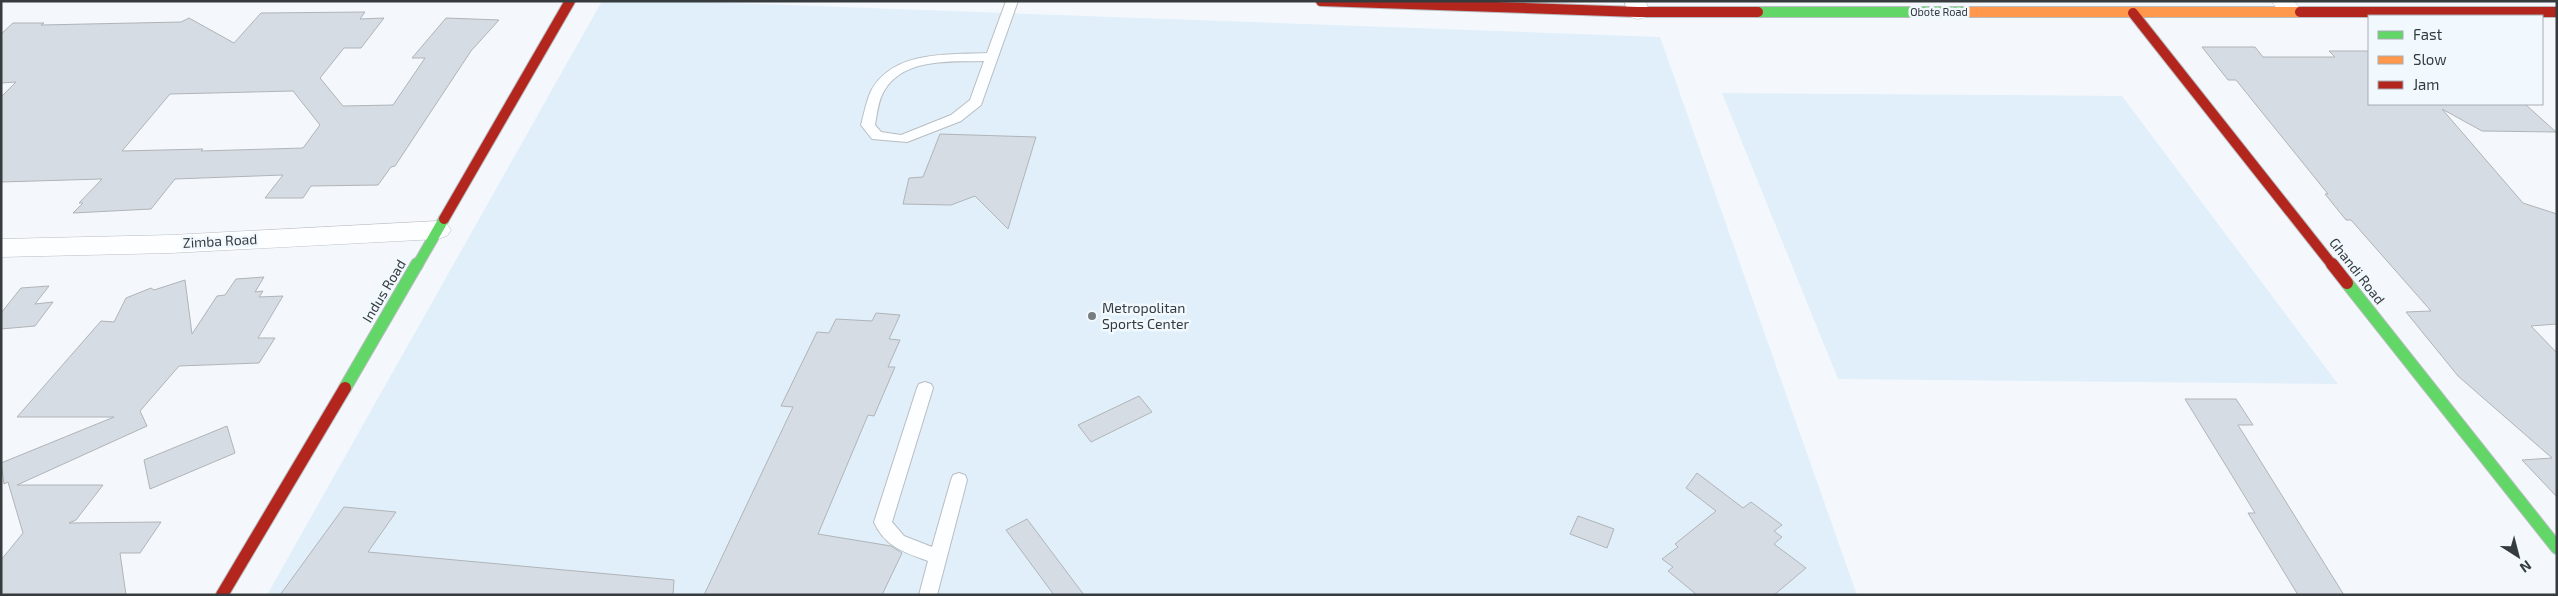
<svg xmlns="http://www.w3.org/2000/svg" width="2558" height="596" font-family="'Exo 2',sans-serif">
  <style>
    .green { fill: #e0effa }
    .building { fill: #d5dce3; stroke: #b0b4b8; fill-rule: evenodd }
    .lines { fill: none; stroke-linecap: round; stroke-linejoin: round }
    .lane-casing { stroke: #b9bdc1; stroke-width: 2 }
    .street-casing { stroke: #b9bdc1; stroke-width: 1 }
    .fast-far1-casing { stroke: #b9bdc1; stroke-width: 12 }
    .fast-casing { stroke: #b9bdc1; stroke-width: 14 }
    .slow-casing { stroke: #b9bdc1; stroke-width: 12 }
    .jam-far1-casing { stroke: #b9bdc1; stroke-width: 12 }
    .jam-casing { stroke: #b9bdc1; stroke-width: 14 }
    .lane { fill: #fdfeff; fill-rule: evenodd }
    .street { fill: #fdfeff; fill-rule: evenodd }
    .fast-far1 { stroke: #63d668; stroke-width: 10 }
    .fast { stroke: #63d668; stroke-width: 12 }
    .slow { stroke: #ff974d; stroke-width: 10 }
    .jam-far1 { stroke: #b3261e; stroke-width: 10 }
    .jam { stroke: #b3261e; stroke-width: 12 }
    .poi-dot { fill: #787d80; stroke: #f1f9ff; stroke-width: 2 }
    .labels { text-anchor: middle; stroke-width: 5; stroke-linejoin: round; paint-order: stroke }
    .far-street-label { font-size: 11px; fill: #363b3e; stroke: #f1f9ff }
    .street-label { font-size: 14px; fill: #363b3e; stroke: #f1f9ff }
    .poi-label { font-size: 14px; fill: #363b3e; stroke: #f1f9ff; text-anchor: start }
  </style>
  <rect width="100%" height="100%" fill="#f4f8fc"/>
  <path class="green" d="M602 1H677L1660 37 1857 595H267Z
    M1722 93 2122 96 2338 384 1838 379Z"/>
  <path class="building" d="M365 12 360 19 384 18 361 48H344L320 78 343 106 393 105 425 58H412L446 18 499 20 471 51 395 166 391 167 378 185 311 186 303 198H265L283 175 175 179 151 209 73 213 83 203H79L102 179 1 182V97L16 82 1 83V34L13 23H44L41 25 181 22 189 18 234 43 261 13ZM293 91 320 125 303 148 201 151 203 149 122 151 170 94Z
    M2202 47H2255L2263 57H2335L2329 51H2369V104H2525L2556 132 2482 131 2442 109 2523 203 2557 214V324L2531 326 2557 353V497L2522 460 2552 458 2458 376 2406 312 2431 311 2351 220H2346L2325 194H2328L2236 80H2228Z
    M940 134 1036 137 1008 229 975 196 951 205 903 204 909 178 923 177Z
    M264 277 255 292 263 291 259 297 283 296 258 338H275L259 363 179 366 140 411 147 426 17 485H103L76 520 69 523 161 522 140 553H120L126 595H1V560L23 533 8 482 4 484 1 463 114 417H17L101 321 114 322 126 298 151 288 154 290 185 280 192 334 217 296 225 295 236 279Z
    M49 286 35 304 53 302 35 326 1 329V313L21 288Z
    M876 313 900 315 889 339 900 340 888 367H895L874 416 868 415 818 534 891 546 902 553 882 595H704L793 407 781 406 817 332 829 333 836 319 872 321Z
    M1139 396 1152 412 1091 442 1078 425Z
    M2185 399H2236L2253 425H2238L2344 595H2298L2248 513H2255Z
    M227 426 235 453 150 489 144 460Z
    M1697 473 1743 508 1751 502 1782 525 1774 531 1782 537 1774 544 1806 568 1774 595H1697L1668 571 1673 567 1662 559 1678 547 1675 544 1716 511 1686 488Z
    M344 507 396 512 368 552 674 580 673 595H280Z
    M1578 516 1614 529 1607 548 1570 534Z
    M1027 519 1084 595H1054L1006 530Z"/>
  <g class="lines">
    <g class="lane-casing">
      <path id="lane" d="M1006 1H1018L981 105 961 121 907 142 872 139 861 125C864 114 866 102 871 91 893 50 948 55 987 53ZM984 61 970 100 951 115 901 135 881 132 875 125C877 114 878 101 884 91 904 57 952 62 984 61Z
        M925 382 931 384 933 388 892 522 904 536 932 547 951 480 953 475 959 473 965 475 967 480 937 595H919L928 561C904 552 885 547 874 522L917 388 919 384Z"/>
    </g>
    <g class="street-casing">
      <path id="street" d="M1624 1H1646L1649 12 1646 17 1638 19 1630 17Z
        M2271 1H2294L2302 11 2299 16C2285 19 2279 12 2271 1Z
        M438 221 447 224 451 230 447 236 438 239 171 253 1 257V239L171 235Z"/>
    </g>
    <g class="fast-far1-casing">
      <path id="fast-far1" d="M1758 12H1969
        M417 266 444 219"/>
    </g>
    <g class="fast-casing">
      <path id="fast" d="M2347 283 2557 548
        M345 388 417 264"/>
    </g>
    <g class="slow-casing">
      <path id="slow" d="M1969 12H2300"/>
    </g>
    <g class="jam-far1-casing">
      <path id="jam-far1" d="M1321 1 1638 12H1758
        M2300 12H2557
        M2133 13 2333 266
        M444 219 570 1"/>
    </g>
    <g class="jam-casing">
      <path id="jam" d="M2332 264 2347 283
        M222 595 345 388"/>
    </g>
    <use href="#lane" class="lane"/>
    <use href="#street" class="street"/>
    <use href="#fast-far1" class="fast-far1"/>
    <use href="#fast" class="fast"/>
    <use href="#slow" class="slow"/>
    <use href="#jam-far1" class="jam-far1"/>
    <use href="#jam" class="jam"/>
  </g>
  <circle class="poi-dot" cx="1092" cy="316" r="5"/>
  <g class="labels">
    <g class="far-street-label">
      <text x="1939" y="16">Obote Road</text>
    </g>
    <g class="street-label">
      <text transform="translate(220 241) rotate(-3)" y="5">Zimba Road</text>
      <text transform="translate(2357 271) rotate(52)" y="5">Ghandi Road</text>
      <text transform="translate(384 291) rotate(-59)" y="5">Indus Road</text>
    </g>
    <g class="poi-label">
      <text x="1102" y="313">Metropolitan<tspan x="1102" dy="16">Sports Center</tspan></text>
    </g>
  </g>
  <rect width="2558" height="596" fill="none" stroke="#363b3e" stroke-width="5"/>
  <rect x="2368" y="15" width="175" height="90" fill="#f1f9ff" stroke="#a6adb2"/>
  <rect x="2378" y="31" width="25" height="8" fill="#63d668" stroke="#a6adb2"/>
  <text x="2413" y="40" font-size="15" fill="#363b3e">Fast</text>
  <rect x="2378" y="56" width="25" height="8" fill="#ff974d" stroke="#a6adb2"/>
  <text x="2413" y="65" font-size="15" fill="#363b3e">Slow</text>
  <rect x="2378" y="81" width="25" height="8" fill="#b3261e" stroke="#a6adb2"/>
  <text x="2413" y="90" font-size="15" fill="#363b3e">Jam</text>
  <g transform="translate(2518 556) rotate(144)" stroke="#f1f9ff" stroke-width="4" paint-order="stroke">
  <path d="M0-4L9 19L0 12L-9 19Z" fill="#363b3e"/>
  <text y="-8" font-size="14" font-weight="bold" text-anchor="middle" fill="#363b3e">N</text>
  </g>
</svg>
